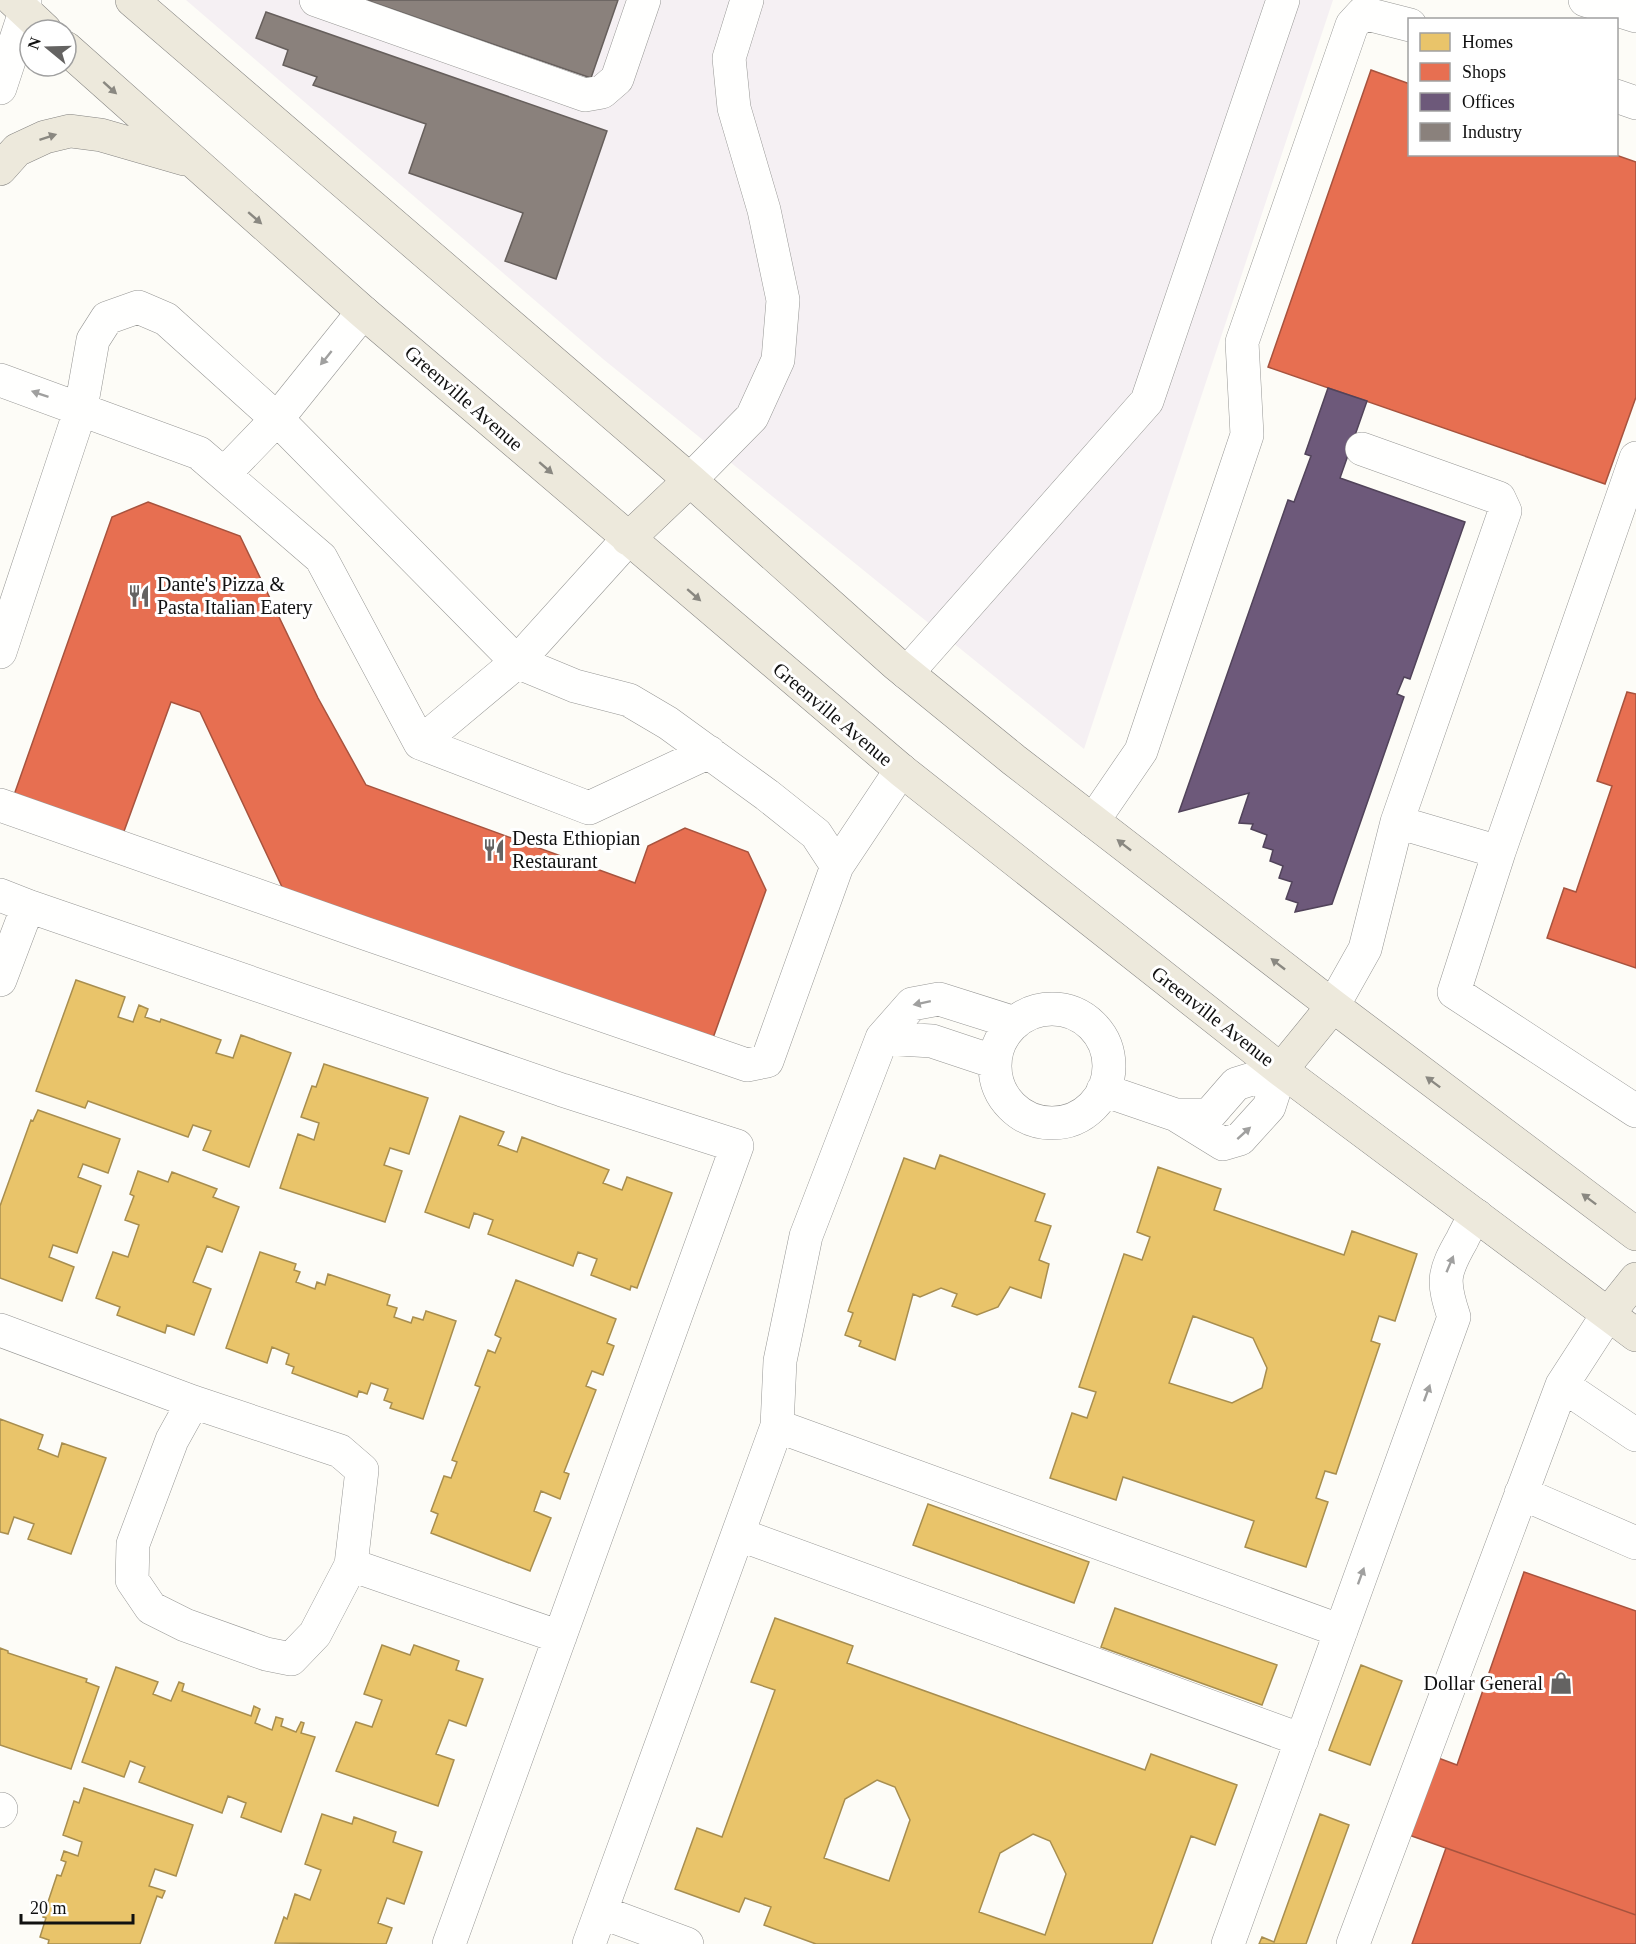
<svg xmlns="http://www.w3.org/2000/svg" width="1636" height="1944" font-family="Georgia,serif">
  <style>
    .industrial { fill: #f5f0f3 }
    .homes { fill: #e9c46a; stroke: #a88e4f; stroke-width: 1.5; fill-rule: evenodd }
    .shops { fill: #e76f51; stroke: #a7533e; stroke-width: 1.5 }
    .offices { fill: #6d597a; stroke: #51435a; stroke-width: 1.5 }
    .industry { fill: #8a817c; stroke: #665f5c; stroke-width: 1.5 }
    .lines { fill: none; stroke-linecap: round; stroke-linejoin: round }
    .minor-casing { stroke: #979795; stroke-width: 34 }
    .major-casing { stroke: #858482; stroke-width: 34 }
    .minor { stroke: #fffffe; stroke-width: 33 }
    .major { stroke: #ede9dc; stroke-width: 33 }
    .oneway { fill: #8a8881 }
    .oneway2 { fill: #a0a09f }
    .labels { text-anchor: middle; stroke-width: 6; stroke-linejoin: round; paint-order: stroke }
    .street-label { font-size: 20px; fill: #111; stroke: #fff }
    .poi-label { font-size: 20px; fill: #111; stroke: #fff; text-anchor: start }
  </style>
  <rect width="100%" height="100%" fill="#fdfcf7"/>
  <path class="industrial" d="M186 0H1333L1084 749 603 359Z"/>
  <path class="homes" d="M76 980 125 997 118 1017 133 1022 139 1005 148 1009 145 1017 160 1022 161 1019 221 1040 216 1053 233 1058 241 1035 291 1053 249 1167 203 1150 211 1131 193 1125 188 1137 88 1101 85 1108 36 1091Z
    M324 1064 428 1098 409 1154 390 1148 384 1165 402 1171 385 1222 280 1188 298 1134 314 1140 319 1123 301 1117 312 1086 316 1087Z
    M38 1110 120 1139 108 1173 83 1164 78 1177 101 1186 77 1253 53 1245 49 1257 74 1267 62 1301 0 1278V1206L31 1120 33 1121Z
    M460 1116 504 1132 498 1145 517 1152 522 1137 609 1170 603 1183 622 1190 627 1177 672 1193 637 1288 631 1286 630 1290 591 1275 597 1259 578 1252 573 1266 488 1234 493 1220 474 1213 469 1228 425 1212Z
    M940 1155 1045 1194 1035 1221 1051 1226 1039 1260 1049 1264 1041 1298 1010 1287 998 1307 977 1315 952 1306 957 1294 941 1288 920 1297 913 1294 895 1360 859 1346 861 1341 845 1335 853 1313 848 1311 904 1158 935 1169Z
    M1158 1167 1221 1189 1214 1210 1344 1255 1352 1231 1417 1254 1395 1321 1379 1316 1371 1341 1380 1344 1336 1474 1325 1471 1316 1498 1328 1502 1306 1567 1245 1547 1254 1521 1123 1477 1116 1500 1050 1478 1072 1413 1087 1418 1096 1392 1079 1387 1124 1254 1142 1260 1150 1237 1137 1232ZM1193 1316 1253 1338 1267 1368 1262 1388 1232 1403 1169 1383Z
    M138 1171 168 1182 172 1172 217 1189 213 1197 239 1207 222 1252 207 1246 193 1282 211 1289 194 1335 167 1325 165 1333 117 1315 120 1307 96 1298 113 1252 128 1257 139 1225 125 1220 134 1196 130 1194Z
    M260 1252 296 1264 294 1270 300 1272 296 1282 315 1289 317 1282 325 1285 328 1274 390 1295 387 1305 397 1308 394 1317 411 1323 413 1317 423 1320 426 1311 456 1321 423 1419 390 1408 392 1403 384 1400 388 1389 371 1383 367 1394 359 1391 357 1397 292 1373 294 1367 286 1364 289 1354 272 1347 267 1363 226 1348Z
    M516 1280 616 1319 607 1343 614 1346 603 1375 592 1371 586 1386 596 1390 564 1472 569 1474 560 1499 541 1491 534 1511 551 1518 530 1571 431 1533 438 1514 431 1511 444 1476 451 1478 457 1462 452 1460 480 1387 475 1385 488 1350 495 1353 501 1338 495 1335Z
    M0 1419 43 1435 38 1449 58 1457 62 1443 106 1458 71 1554 28 1539 34 1524 14 1517 8 1534 0 1532Z
    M928 1504 1089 1562 1074 1603 913 1545Z
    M1115 1608 1277 1665 1262 1705 1101 1647Z
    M775 1618 853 1646 847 1663 1145 1770 1151 1754 1237 1785 1215 1845 1191 1836 1152 1944H816L764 1925 771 1907 745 1898 739 1912 675 1889 697 1828 722 1837 775 1690 751 1682ZM877 1780 895 1787 910 1820 889 1881 824 1858 845 1799ZM1033 1834 1050 1841 1066 1874 1045 1935 979 1912 1000 1853Z
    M382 1645 410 1655 414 1645 459 1661 456 1670 483 1679 466 1726 449 1720 436 1754 454 1760 438 1806 336 1771 356 1722 372 1727 382 1700 364 1694Z
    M0 1648 8 1651V1653L87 1679 86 1682 99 1687 71 1769 0 1745Z
    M1361 1665 1402 1681 1370 1765 1329 1750Z
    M116 1667 158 1682 153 1694 171 1701 179 1682 184 1684 182 1691 251 1716 254 1706 260 1709 255 1723 272 1730 276 1717 283 1719 281 1726 296 1732 301 1722 304 1723 301 1733 315 1737 281 1832 241 1817 246 1803 228 1796 222 1813 139 1782 145 1767 130 1761 124 1777 82 1762Z
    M84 1788 193 1825 176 1876 155 1869 149 1886 165 1891 162 1898 157 1896 140 1944H48L49 1940 40 1937 46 1918 43 1917 57 1875 61 1876 66 1862 61 1860 64 1851 78 1856 82 1842 63 1835 74 1801 79 1803Z
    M322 1814 352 1824 354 1817 396 1832 393 1842 422 1852 404 1904 387 1898 378 1923 392 1928 386 1944 275 1943 284 1917 287 1919 295 1894 310 1900 321 1870 305 1864Z
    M1320 1814 1349 1825 1306 1944H1259L1262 1937 1274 1942Z"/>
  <path class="shops" d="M1371 70 1410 84V154H1613L1636 162V397L1605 484 1268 367Z
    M148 502 240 536 318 698 366 785 635 883 648 846 685 828 748 852 766 890 713 1038 283 889 200 712 171 702 123 834 14 795 112 517Z
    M1627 692 1636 694V968L1547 938 1564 888 1576 892 1612 786 1597 781Z
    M1524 1572 1636 1611V1915L1406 1834 1433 1756 1457 1765Z
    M1446 1848 1636 1915V1944H1412Z"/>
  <path class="offices" d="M1328 388 1367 401 1340 478 1465 522 1410 679 1404 677 1397 694 1404 697 1332 904 1295 912 1298 903 1286 899 1292 882 1279 878 1283 866 1270 861 1273 850 1263 847 1267 835 1251 829 1253 824 1239 823 1249 793 1179 812 1288 500 1294 502 1311 456 1305 454Z"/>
  <path class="industry" d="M366 0H618L591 78Z
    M266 12 607 131 556 279 505 261 523 213 409 173 426 124 313 85 317 77 283 65 288 50 256 38Z"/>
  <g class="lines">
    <g class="minor-casing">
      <path id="minor" d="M316 0 585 95 602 92 617 79 644 0
        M1585 0 1636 16
        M0 88 25 12V0
        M1616 96 1636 103
        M0 380 199 453 321 558 420 743 589 808 709 752
        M1636 458 1499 852 1454 992 1636 1111
        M224 474 277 419 363 312
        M690 480 752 417 778 360 783 300 764 210 734 108 729 58 747 0
        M0 652 81 408 93 340 107 318 138 307 166 319 277 419 517 662 575 686 629 700 668 723 767 795 816 834 837 866
        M907 673 1147 401 1283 0
        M420 743 517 662 628 539
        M0 805 364 933 747 1065 767 1061 837 866 901 770
        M1093 821 1141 751 1247 435 1242 342 1352 25 1363 13 1410 25
        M1397 822 1499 852
        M0 895 28 906 562 1090 737 1146 449 1944
        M0 980 28 906
        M1333 1006 1365 949 1397 822 1505 511 1499 498 1362 449
        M995 1066a57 57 0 1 1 114 0a57 57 0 1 1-114 0Z
        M882 1038 932 1041 995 1062
        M1103 1090 1176 1115 1223 1144 1240 1139 1269 1107 1281 1070
        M1176 1115H1209L1236 1084 1281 1070
        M0 1330 193 1402 340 1451 362 1470 351 1565 315 1634 291 1659 266 1654 185 1625 151 1608 132 1580 133 1544 172 1440 193 1402
        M1562 1385 1636 1435
        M777 1426 1341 1631
        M1521 1493 1636 1543
        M738 1534 1302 1740
        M351 1565 560 1637
        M0 1811 1 1809
        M601 1912 687 1944
        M589 1944 777 1426 780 1361 806 1236 882 1038 912 1004 939 999 1015 1023
        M1228 1944 1454 1317C1442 1281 1443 1273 1462 1240 1466 1232 1470 1222 1477 1216
        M1353 1944 1562 1385 1608 1314"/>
    </g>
    <g class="major-casing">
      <path id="major" d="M13 0 45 30
        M132 0 690 480 896 664 1014 760 1333 1006 1636 1234
        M66 48 363 312 901 770 1281 1070 1636 1335
        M0 169 17 150 45 137 70 131 101 135 184 159
        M628 539 690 480
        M1281 1070 1333 1006
        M1608 1314 1636 1279"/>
    </g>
    <use href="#minor" class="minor"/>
    <use href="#major" class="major"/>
  </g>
  <defs><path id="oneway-solid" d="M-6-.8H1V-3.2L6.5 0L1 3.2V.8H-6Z" transform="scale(1.5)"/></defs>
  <g class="oneway">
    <use href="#oneway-solid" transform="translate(110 88) rotate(42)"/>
    <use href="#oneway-solid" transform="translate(48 137) rotate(-18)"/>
    <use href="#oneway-solid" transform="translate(255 218) rotate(41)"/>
    <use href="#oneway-solid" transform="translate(546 468) rotate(41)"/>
    <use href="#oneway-solid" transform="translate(694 595) rotate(41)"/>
    <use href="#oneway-solid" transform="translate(1124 845) rotate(-142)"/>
    <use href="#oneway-solid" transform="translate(1278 964) rotate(-142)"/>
    <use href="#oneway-solid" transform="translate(1433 1082) rotate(-143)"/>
    <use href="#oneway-solid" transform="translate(1589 1199) rotate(-143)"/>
  </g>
  <g class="oneway2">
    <use href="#oneway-solid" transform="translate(326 358) rotate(129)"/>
    <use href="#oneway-solid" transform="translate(40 394) rotate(-161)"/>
    <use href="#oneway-solid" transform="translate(922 1003) rotate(168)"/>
    <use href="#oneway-solid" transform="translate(1244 1133) rotate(-42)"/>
    <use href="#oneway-solid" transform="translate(1450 1264) rotate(-67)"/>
    <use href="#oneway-solid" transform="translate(1427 1393) rotate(-70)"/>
    <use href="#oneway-solid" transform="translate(1361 1576) rotate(-70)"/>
  </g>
  <defs>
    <g id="restaurant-bare" transform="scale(1.8)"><path d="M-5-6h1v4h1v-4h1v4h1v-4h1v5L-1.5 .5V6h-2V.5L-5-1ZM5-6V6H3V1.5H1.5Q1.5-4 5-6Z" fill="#646362" stroke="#fff" stroke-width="2.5" paint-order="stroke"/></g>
    <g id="shop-bare" transform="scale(1.8)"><path d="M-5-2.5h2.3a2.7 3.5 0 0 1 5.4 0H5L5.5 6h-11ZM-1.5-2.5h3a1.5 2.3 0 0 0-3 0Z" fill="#646362" stroke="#fff" stroke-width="2.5" paint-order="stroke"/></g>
  </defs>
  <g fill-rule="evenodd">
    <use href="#restaurant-bare" x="139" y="596"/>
    <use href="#restaurant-bare" x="494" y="850"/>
    <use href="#shop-bare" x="1561" y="1683"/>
  </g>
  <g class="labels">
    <g class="street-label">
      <text transform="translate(464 398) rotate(41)" y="7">Greenville Avenue</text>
      <text transform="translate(833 714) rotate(40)" y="7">Greenville Avenue</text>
      <text transform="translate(1213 1016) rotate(38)" y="7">Greenville Avenue</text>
    </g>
    <g class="poi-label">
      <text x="157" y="591">Dante's Pizza &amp;<tspan x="157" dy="23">Pasta Italian Eatery</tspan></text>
      <text x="512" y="845">Desta Ethiopian<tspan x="512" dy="23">Restaurant</tspan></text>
      <text x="1543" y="1690" text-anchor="end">Dollar General</text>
    </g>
  </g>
  <rect x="1408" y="18" width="210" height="138" fill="#ffffff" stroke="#a0a0a0" stroke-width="1.5"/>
  <rect x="1420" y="33" width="30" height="18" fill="#e9c46a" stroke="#a0a0a0" stroke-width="1.5"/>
  <text x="1462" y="48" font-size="18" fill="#111111">Homes</text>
  <rect x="1420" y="63" width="30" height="18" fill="#e76f51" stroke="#a0a0a0" stroke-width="1.5"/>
  <text x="1462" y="78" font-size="18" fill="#111111">Shops</text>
  <rect x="1420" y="93" width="30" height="18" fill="#6d597a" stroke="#a0a0a0" stroke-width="1.5"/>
  <text x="1462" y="108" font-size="18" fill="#111111">Offices</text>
  <rect x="1420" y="123" width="30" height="18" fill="#8a817c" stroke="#a0a0a0" stroke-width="1.5"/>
  <text x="1462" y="138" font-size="18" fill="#111111">Industry</text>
  <g transform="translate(48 48) rotate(289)"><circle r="28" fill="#ffffff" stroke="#a0a0a0" stroke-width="1.5"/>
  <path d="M0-4.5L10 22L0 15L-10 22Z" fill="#646362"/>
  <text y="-9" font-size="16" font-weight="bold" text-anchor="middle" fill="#111111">N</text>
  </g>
  <path d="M21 1914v9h112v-9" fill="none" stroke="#111111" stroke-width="3"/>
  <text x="30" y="1914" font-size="18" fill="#111111" stroke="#ffffff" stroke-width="4.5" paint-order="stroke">20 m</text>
</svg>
